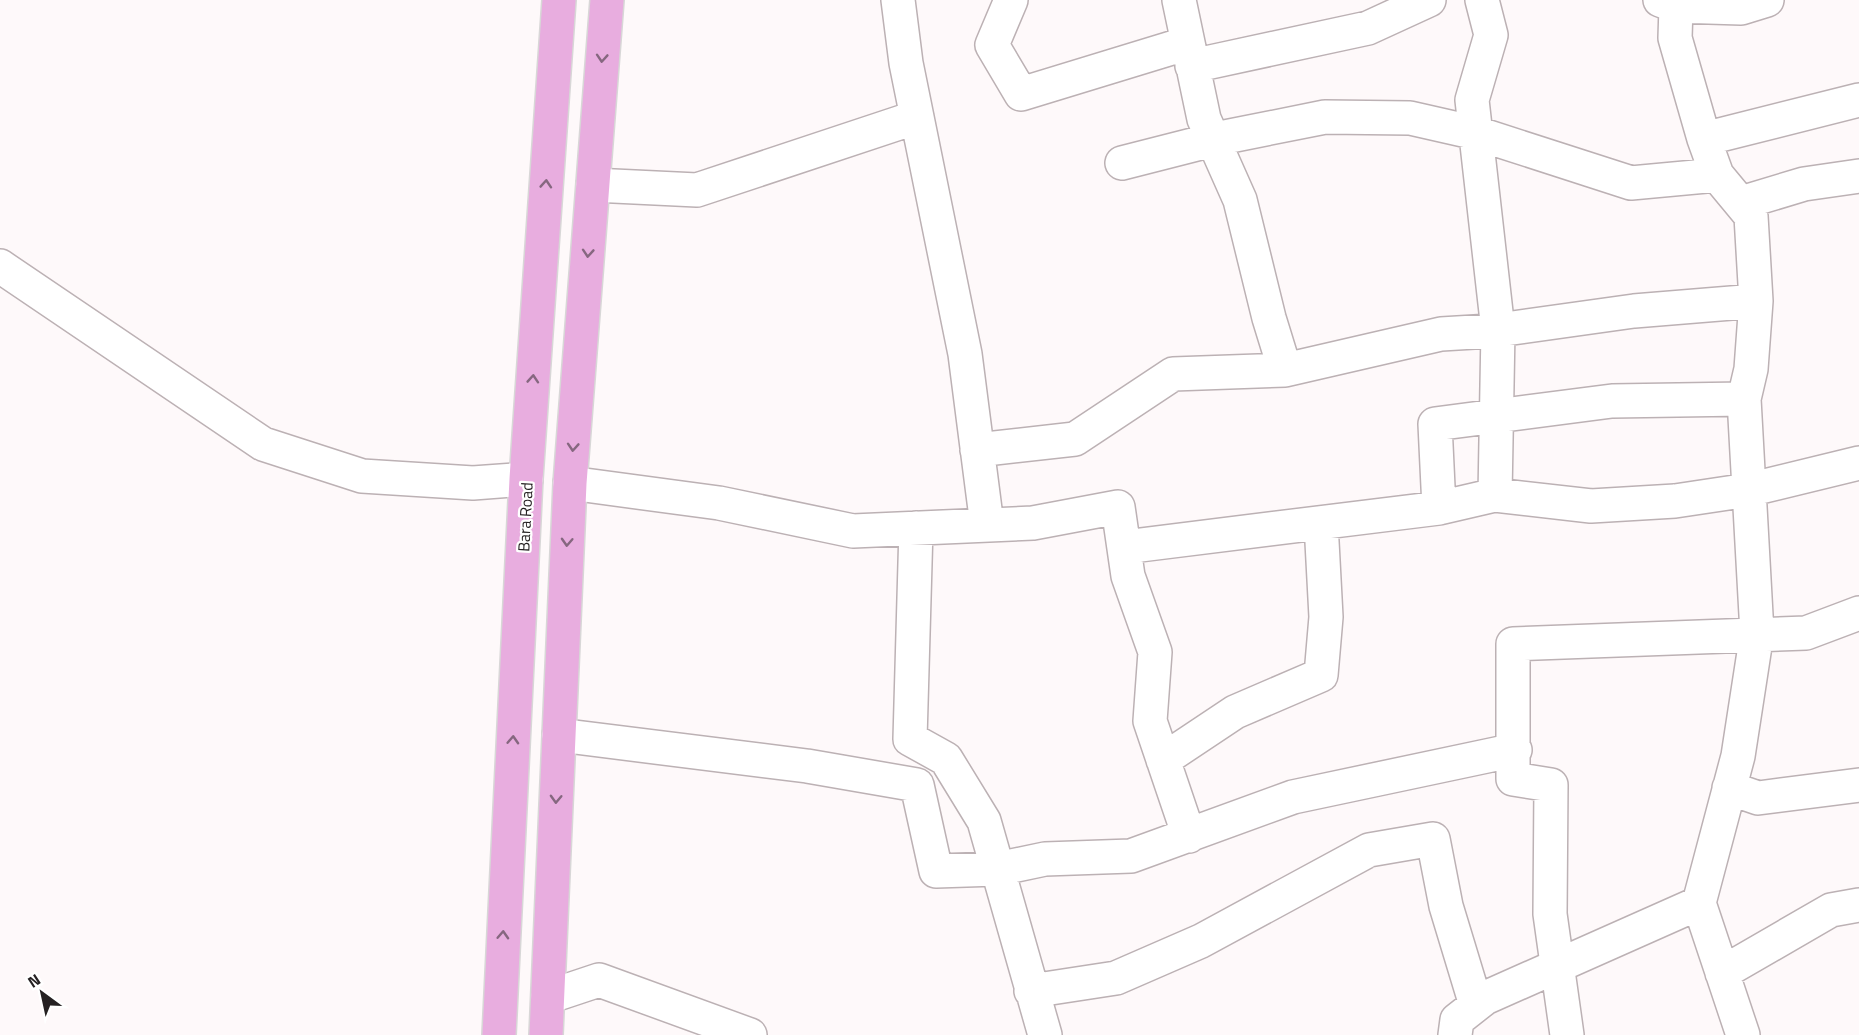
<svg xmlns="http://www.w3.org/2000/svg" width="1859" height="1035" font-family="'Titillium Web',sans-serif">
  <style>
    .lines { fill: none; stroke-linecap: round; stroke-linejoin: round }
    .minor-casing { stroke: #bcb1b4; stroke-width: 36 }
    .major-casing { stroke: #d8d7d7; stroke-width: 36 }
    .minor { stroke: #fff; stroke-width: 33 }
    .major { stroke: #e8addf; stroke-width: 33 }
    .oneway { stroke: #866780 }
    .labels { text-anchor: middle; stroke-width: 4.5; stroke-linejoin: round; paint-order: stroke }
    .street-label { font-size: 16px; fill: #252122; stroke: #fff }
  </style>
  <rect width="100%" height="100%" fill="#fef9fa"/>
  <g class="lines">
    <g class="minor-casing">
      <path id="minor" d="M898 0 906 63 965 354 987 525
        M1011 0 992 45 1021 94 1188 43
        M1482 0 1491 35 1472 100 1498 330 1495 495
        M1676 6 1741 8 1767 0
        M1192 66 1368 28 1429 0
        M1704 139 1859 100
        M1122 163 1220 138 1325 117 1410 118 1476 133 1631 183 1717 175
        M593 185 697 190 917 117
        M1741 203 1804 184 1859 176
        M0 266 263 444 362 476 473 483 526 479
        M1285 370 1441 334 1491 331 1634 311 1756 301
        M977 450 1075 439 1173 374 1285 370 1269 318 1240 200 1204 119 1179 0
        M570 483 719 503 853 531 1033 523 1118 507 1128 576 1155 652 1150 721 1189 836
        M1439 508 1495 495 1591 506 1675 501 1748 490 1859 463
        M916 528 910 739 946 759 984 821 1045 1035
        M1124 547 1439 508 1435 424 1612 401 1744 399
        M559 735 807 766 917 785 936 871 997 869 1045 859 1131 856 1293 797 1515 750
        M1163 760 1235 712 1321 675 1326 617 1321 523
        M1729 788 1758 798 1859 785
        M1699 903 1743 1035
        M1722 973 1831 910 1859 905
        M1031 991 1116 978 1201 941 1369 850 1433 839 1446 906 1476 1005
        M548 997 599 980 750 1035
        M1455 1035 1457 1020 1485 998 1699 903 1738 756 1757 633 1744 399 1751 369 1756 301 1751 216 1717 175 1704 139 1675 38 1676 6 1660 0
        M1567 1035 1550 914 1551 785 1513 779V644L1806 633 1859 613"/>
    </g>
    <g class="major-casing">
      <path id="major" d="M499 1035 526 479 559 0
        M546 1035 570 483 607 0"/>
    </g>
    <use href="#minor" class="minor"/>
    <use href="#major" class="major"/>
  </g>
  <defs><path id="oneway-chevron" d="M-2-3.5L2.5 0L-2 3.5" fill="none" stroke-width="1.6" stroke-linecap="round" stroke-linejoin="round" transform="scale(1.5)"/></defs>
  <g class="oneway">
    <use href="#oneway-chevron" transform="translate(602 58) rotate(94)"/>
    <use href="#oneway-chevron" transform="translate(546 184) rotate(-86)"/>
    <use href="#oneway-chevron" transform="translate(588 253) rotate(94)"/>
    <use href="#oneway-chevron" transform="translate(533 379) rotate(-86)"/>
    <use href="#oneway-chevron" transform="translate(573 447) rotate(94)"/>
    <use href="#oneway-chevron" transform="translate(567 542) rotate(93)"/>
    <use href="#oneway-chevron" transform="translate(513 740) rotate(-87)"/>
    <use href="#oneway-chevron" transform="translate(556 799) rotate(92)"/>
    <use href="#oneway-chevron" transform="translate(503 935) rotate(-87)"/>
  </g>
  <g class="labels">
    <g class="street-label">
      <text transform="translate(525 517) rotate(-87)" y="6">Bara Road</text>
    </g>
  </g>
  <g transform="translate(42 993) rotate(327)" stroke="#ffffff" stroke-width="4.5" paint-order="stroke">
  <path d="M0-4.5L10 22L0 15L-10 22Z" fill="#252122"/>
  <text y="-9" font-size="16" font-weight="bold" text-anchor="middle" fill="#252122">N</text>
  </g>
</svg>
